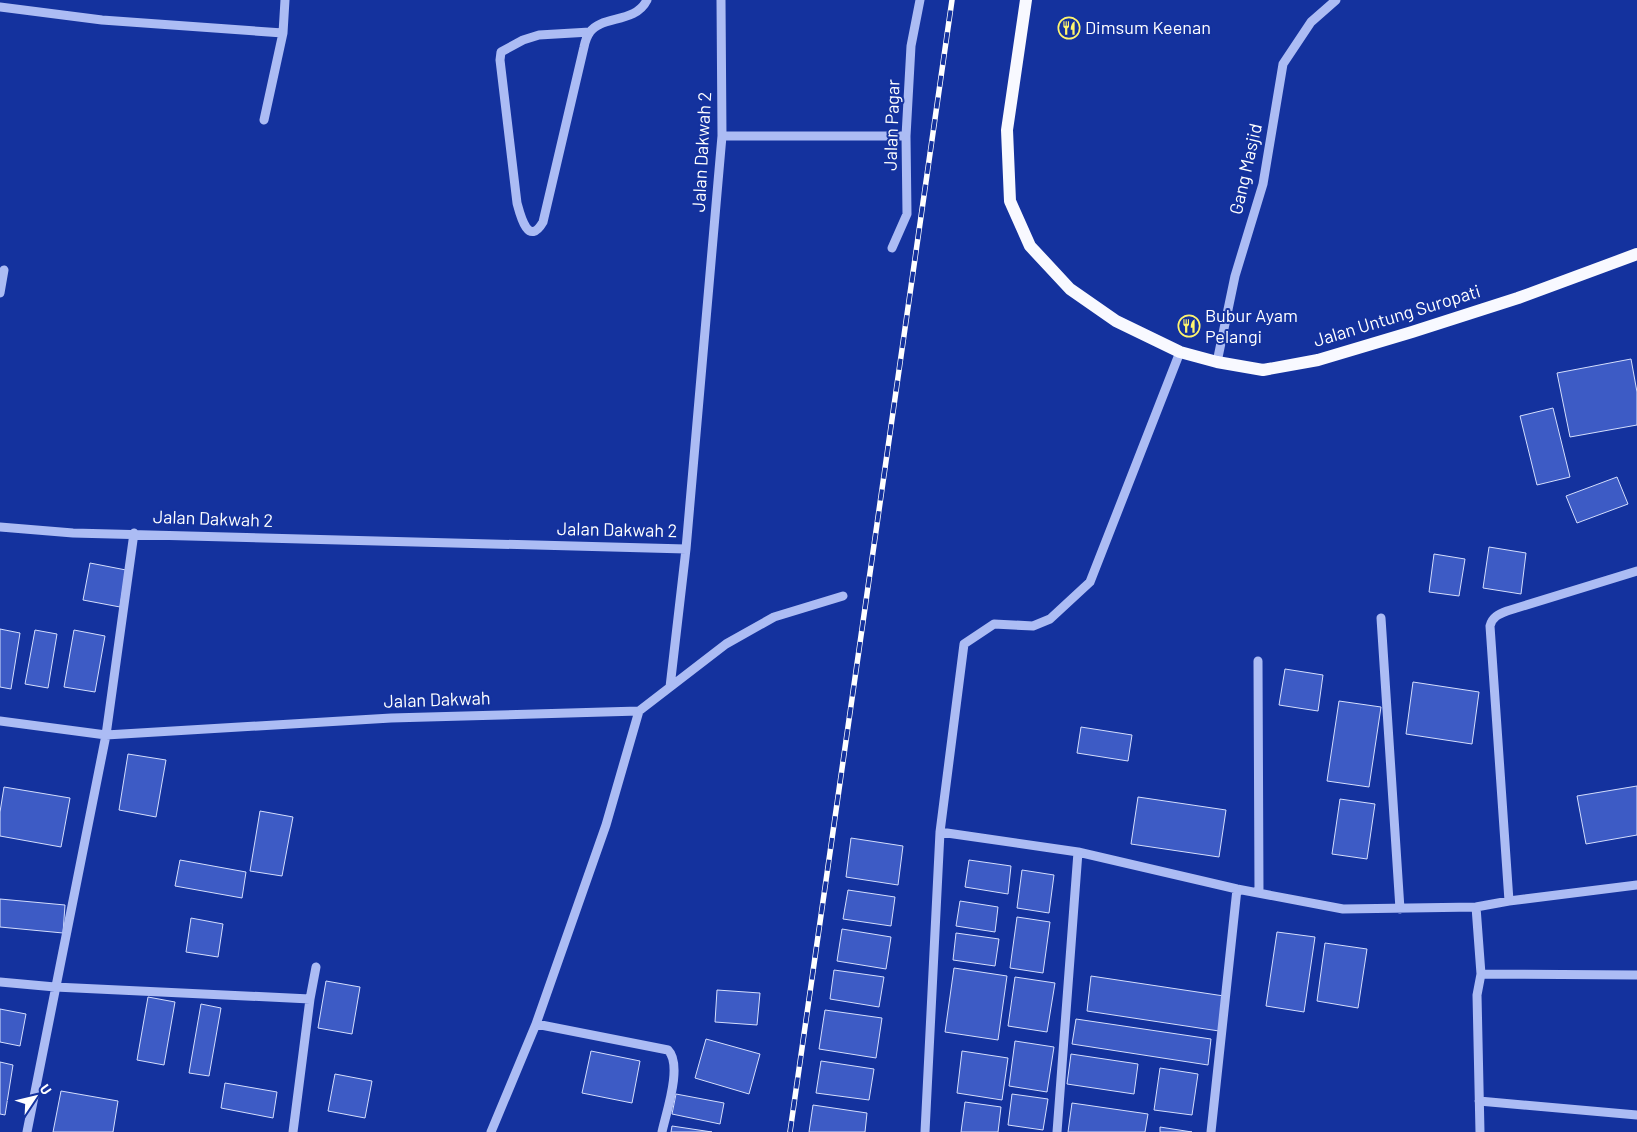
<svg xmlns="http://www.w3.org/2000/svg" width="1637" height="1132" font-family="Barlow,sans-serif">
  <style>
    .building { fill: #3d5bc5; stroke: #d4defd }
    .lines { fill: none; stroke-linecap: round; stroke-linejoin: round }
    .minor { stroke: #acbcf4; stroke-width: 9 }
    .major { stroke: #f8f9ff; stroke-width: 12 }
    .rail-casing { stroke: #fff; stroke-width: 5.5 }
    .rail { stroke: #14329e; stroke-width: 4; stroke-dasharray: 11; stroke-linecap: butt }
    .labels { text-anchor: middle; stroke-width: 4; stroke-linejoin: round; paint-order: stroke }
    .poi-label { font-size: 18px; fill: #fff; stroke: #14329e; text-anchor: start }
    .street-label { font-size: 18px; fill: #fff; stroke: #14329e }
  </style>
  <rect width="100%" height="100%" fill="#14329e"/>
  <path class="building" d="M1631 359 1637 392V425L1570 437 1557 373Z
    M1553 408 1570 477 1537 485 1520 416Z
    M1617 477 1628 504 1577 523 1566 496Z
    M1489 547 1526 553 1521 594 1483 588Z
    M1434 554 1465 559 1459 596 1429 592Z
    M90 563 126 570 120 607 83 600Z
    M0 629 20 633 11 689 0 687Z
    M35 630 57 634 48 688 25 684Z
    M74 630 105 636 95 692 64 687Z
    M1285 669 1323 675 1318 711 1279 705Z
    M1413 682 1479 692 1472 744 1406 734Z
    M1339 701 1381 707 1369 787 1327 781Z
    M1081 727 1132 735 1128 761 1077 753Z
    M128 754 166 760 156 817 119 810Z
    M1637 786V835L1586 844 1577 796Z
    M4 787 70 798 61 847 0 836V812Z
    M1138 797 1226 810 1219 857 1131 844Z
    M1340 799 1375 804 1367 859 1332 854Z
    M260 811 293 817 282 876 250 871Z
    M851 838 903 846 898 885 846 877Z
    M180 860 246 872 242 898 175 886Z
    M969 860 1011 866 1008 894 965 887Z
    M1022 870 1054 875 1049 913 1017 908Z
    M848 890 895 897 891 926 843 919Z
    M0 899 65 905 63 933 0 927Z
    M960 901 998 907 995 932 956 926Z
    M1017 917 1050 922 1043 973 1010 968Z
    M191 918 223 924 218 957 186 952Z
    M842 929 891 937 886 969 837 961Z
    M1277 932 1315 937 1304 1012 1266 1006Z
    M956 933 999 939 995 966 953 960Z
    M1325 943 1367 949 1358 1008 1317 1001Z
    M954 968 1007 976 998 1040 945 1032Z
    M834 970 884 977 879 1007 830 999Z
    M1091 976 1224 996 1219 1031 1087 1011Z
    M1015 977 1055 983 1047 1032 1008 1026Z
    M326 981 360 987 352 1034 318 1028Z
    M717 990 760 993 757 1025 715 1022Z
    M148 997 175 1002 164 1065 137 1060Z
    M201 1004 221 1008 209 1076 189 1073Z
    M0 1009 26 1014 20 1046 0 1042Z
    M825 1010 882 1018 876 1058 819 1049Z
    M1076 1019 1211 1039 1208 1065 1072 1044Z
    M706 1039 760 1054 749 1094 695 1078Z
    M1015 1041 1054 1047 1047 1092 1009 1086Z
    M591 1051 640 1061 632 1103 582 1093Z
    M962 1051 1008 1058 1002 1100 957 1093Z
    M1071 1054 1138 1064 1134 1094 1067 1084Z
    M821 1061 874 1069 869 1100 816 1093Z
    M0 1062 13 1065 5 1115 0 1114Z
    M1160 1068 1198 1074 1192 1115 1154 1110Z
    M335 1074 372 1081 365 1118 328 1111Z
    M225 1083 277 1092 273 1118 221 1108Z
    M61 1091 118 1101 113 1132H53Z
    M676 1094 724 1103 720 1124 672 1114Z
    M1012 1094 1048 1099 1043 1130 1008 1125Z
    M965 1102 1001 1107 998 1132H961Z
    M1072 1103 1148 1114 1145 1132H1068Z
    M813 1105 867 1113 865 1132H809Z
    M672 1126 712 1132H671Z
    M1160 1127 1192 1132H1160Z"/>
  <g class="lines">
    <path class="minor" d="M0 7 102 20 283 33 285 0
      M590 32 539 35 523 40 501 52 500 60 517 203C520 214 528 248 543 222L584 47C585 42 587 36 590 32 602 15 635 24 647 0
      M264 120 283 33
      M722 136H906
      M892 248 907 214 906 136 911 46 920 0
      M0 293 4 270
      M1217 362 1235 276 1263 184 1283 64 1311 22 1336 0
      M0 527 73 533 686 549
      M1381 618 1400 909
      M1258 661 1259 893
      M670 687 686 549 722 136 721 0
      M0 721 106 735 391 718 639 711 726 644 774 617 843 596
      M940 832 1078 852 1237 889 1343 909 1476 907 1509 901 1637 885
      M1509 901 1490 626C1492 617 1499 614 1507 611L1637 571
      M1476 907 1481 974 1477 995 1480 1132
      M1481 974 1637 975
      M0 982 55 987 310 999
      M536 1024 668 1050C683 1065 666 1113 662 1132
      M1479 1101 1637 1115
      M27 1132 106 735 134 533
      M293 1132 310 999 316 967
      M491 1132 536 1024 606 825 639 711
      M925 1132 940 832 964 644 994 624 1033 626 1050 619 1090 582 1180 352
      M1057 1132 1078 852
      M1211 1132 1237 889"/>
    <path class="major" d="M1026 0 1007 130 1010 201 1030 246 1070 289 1116 321 1180 352 1217 362 1263 370 1318 360 1412 332 1518 298 1637 254"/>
    <g class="rail-casing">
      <path id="rail" d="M790 1132 952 0"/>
    </g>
    <use href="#rail" class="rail"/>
  </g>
  <defs>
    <g id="restaurant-ring" transform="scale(1.125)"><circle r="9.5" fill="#14329e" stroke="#fff56e" stroke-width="1.5"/><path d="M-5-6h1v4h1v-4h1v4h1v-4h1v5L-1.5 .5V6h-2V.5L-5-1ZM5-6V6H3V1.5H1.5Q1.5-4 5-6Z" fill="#fff56e"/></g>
  </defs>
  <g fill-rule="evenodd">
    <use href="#restaurant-ring" x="1069" y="28"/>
    <use href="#restaurant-ring" x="1189" y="326"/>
  </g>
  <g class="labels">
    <g class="poi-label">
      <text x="1085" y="34">Dimsum Keenan</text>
      <text x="1205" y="322">Bubur Ayam<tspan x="1205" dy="21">Pelangi</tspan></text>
    </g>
    <g class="street-label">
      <text transform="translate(892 125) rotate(-88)" y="6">Jalan Pagar</text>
      <text transform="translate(702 152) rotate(-87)" y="6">Jalan Dakwah 2</text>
      <text transform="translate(1246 169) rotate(-77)" y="6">Gang Masjid</text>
      <text transform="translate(1397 316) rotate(-17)" y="6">Jalan Untung Suropati</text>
      <text transform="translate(213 519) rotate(2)" y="6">Jalan Dakwah 2</text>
      <text transform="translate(617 530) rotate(1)" y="6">Jalan Dakwah 2</text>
      <text transform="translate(437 700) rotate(-2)" y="6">Jalan Dakwah</text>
    </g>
  </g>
  <g transform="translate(35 1097) rotate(55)" stroke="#14329e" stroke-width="4" paint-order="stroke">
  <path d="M0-4L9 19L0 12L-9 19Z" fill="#ffffff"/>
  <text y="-8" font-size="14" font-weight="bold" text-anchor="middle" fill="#ffffff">U</text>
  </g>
</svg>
